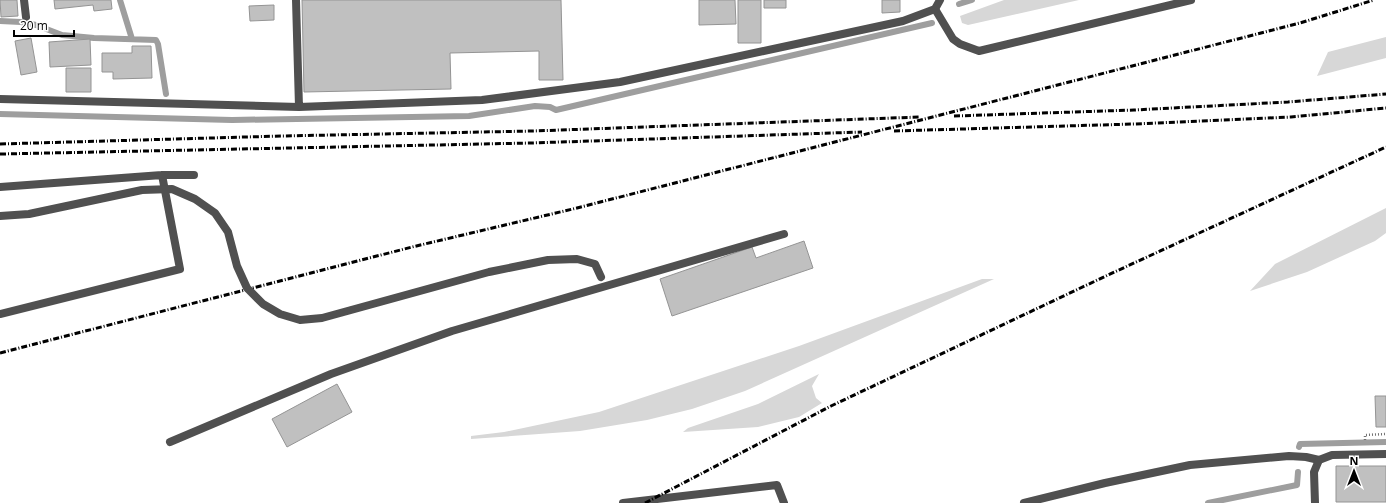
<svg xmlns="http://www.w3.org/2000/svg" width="1386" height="503" font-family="'Open Sans',sans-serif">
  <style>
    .green { fill: #d7d7d7 }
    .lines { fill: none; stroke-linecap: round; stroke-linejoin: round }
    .stream { stroke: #9e9e9e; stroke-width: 6 }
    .building { fill: #c0c0c0; stroke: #949494 }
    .path { stroke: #727272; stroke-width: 2.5; stroke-dasharray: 1 2; stroke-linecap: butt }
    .service { stroke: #505050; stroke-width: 8 }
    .minor { stroke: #505050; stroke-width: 8 }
    .rail { stroke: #000; stroke-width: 3; stroke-dasharray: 6 2 1 2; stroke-linecap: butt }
    .service-bridge { stroke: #505050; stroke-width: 8 }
  </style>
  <rect width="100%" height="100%" fill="#fff"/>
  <path class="green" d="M1004 0H1079L968 25 962 23 960 16Z
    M1386 37V58L1317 76 1328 52Z
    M1386 208V233L1375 241 1307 272 1250 291 1275 264Z
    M982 279H994L745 391 692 409 647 420 580 431 471 439V436L504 432 599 412 799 346Z
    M819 374 812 386 816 398 822 403 799 417 758 427 683 432 688 428 758 404Z"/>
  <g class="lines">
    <path class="stream" d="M120 0 132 39
      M959 4 972 0
      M0 21 21 22 36 25 62 35 94 38 156 40 158 44 166 94
      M0 114 232 120 469 116 535 106 550 107 556 110 932 23
      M1299 447 1300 444 1386 442
      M1208 503 1297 485 1298 472"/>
  </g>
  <path class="building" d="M0 0H17L18 16 1 17Z
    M54 0H111L112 9 94 11 93 5 55 9Z
    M302 0H561L563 80H539V51L450 53 451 89 304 92Z
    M699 0H735L736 24 699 25Z
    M738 0H761V43H738Z
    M764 0H786V8H764Z
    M882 0H900V12L882 13Z
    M274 5V20L250 21 249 6Z
    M31 38 37 72 21 75 15 41Z
    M90 39 91 65 50 67 49 42Z
    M132 46H151L152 78 113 79V72H102V53H132Z
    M66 68H91V92H66Z
    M804 241 813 268 672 316 660 279 752 247 756 258Z
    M337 384 352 412 287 447 272 419Z
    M1375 396H1386V427H1376Z
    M1336 466H1386V502H1336Z"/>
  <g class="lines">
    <path class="path" d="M1365 440V435L1386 434"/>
    <path class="service" d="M935 9 953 39 960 44 979 51 1191 0
      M0 187 162 175H194
      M0 314 180 269 162 175
      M170 442 331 374 452 331 784 234
      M623 503 777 485 784 503
      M1024 503 1105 483 1190 465 1289 456 1306 457 1319 460"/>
    <path class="minor" d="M24 0 26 17
      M296 0 299 107
      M0 99 299 107 482 100 620 82 903 21 935 9 940 0
      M1315 503 1314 472 1319 460 1332 455 1386 454"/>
    <path class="rail" d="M954 116 1134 110 1288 102 1386 94
      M894 131 1134 124 1291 117 1386 108
      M0 144 281 136 533 131 920 117
      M0 154 531 143 862 132
      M0 353 412 247 577 208 1300 23 1374 0
      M645 503 831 406 1108 275 1386 147"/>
    <path class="service-bridge" d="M0 216 29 214 142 190 172 189 195 199 215 213 228 232 237 266 247 288 263 304 280 314 300 320 322 318 489 272 548 260 577 259 595 264 601 277"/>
  </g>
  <g transform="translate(1354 471)" stroke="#ffffff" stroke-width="3" paint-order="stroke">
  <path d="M0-3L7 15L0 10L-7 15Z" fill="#000000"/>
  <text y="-6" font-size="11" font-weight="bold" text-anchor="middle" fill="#000000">N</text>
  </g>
  <path d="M14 30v6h60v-6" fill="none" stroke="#000000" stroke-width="2"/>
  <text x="20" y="30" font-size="12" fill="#000000" stroke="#ffffff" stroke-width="3" paint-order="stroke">20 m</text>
</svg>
